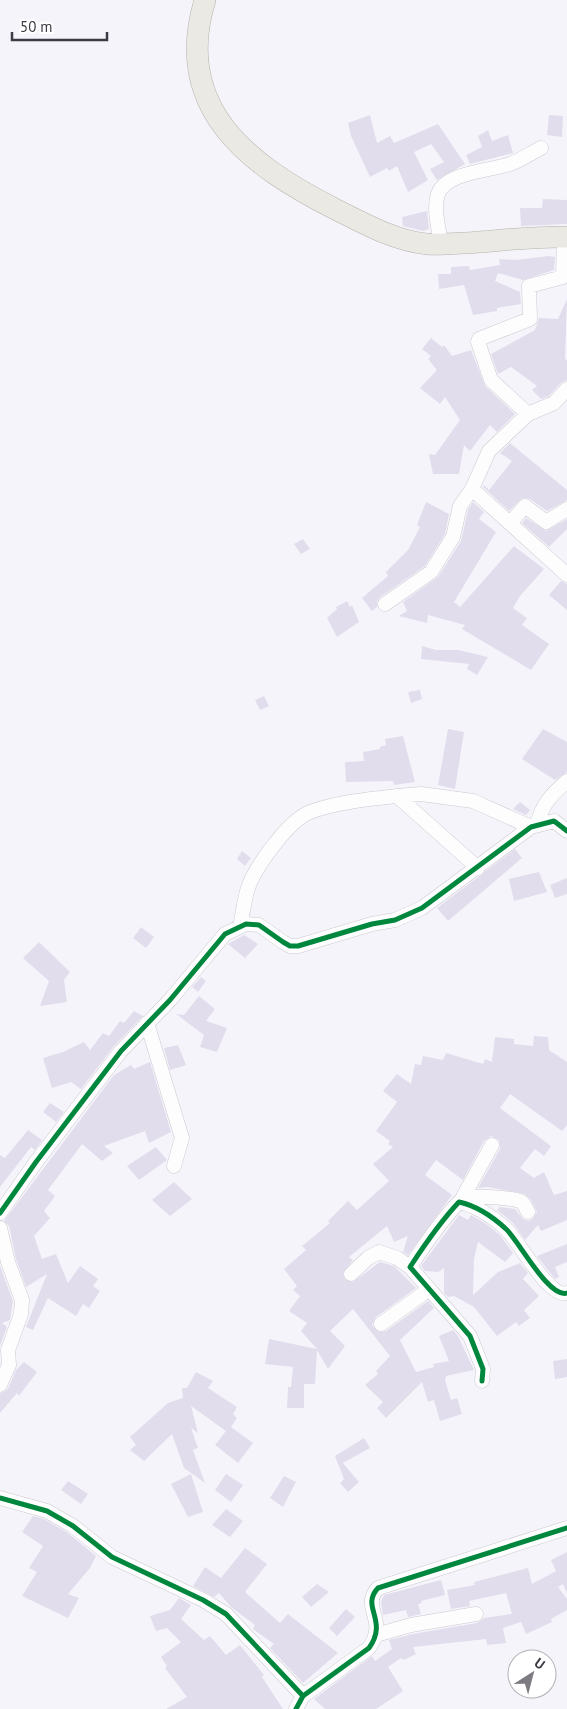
<svg xmlns="http://www.w3.org/2000/svg" width="567" height="1709" font-family="'PT Sans',sans-serif">
  <style>
    .building { fill: #e1ddec }
    .lines { fill: none; stroke-linecap: round; stroke-linejoin: round }
    .minor-casing { stroke: #cbc9d0; stroke-width: 15 }
    .primary-casing { stroke: #b5b1ab; stroke-width: 22 }
    .minor { stroke: #fefdfe; stroke-width: 14 }
    .primary { stroke: #ebe9e4; stroke-width: 21 }
    .cycleway-casing { stroke: #fff; stroke-width: 8 }
    .cycleway { stroke: #00873e; stroke-width: 5 }
  </style>
  <rect width="100%" height="100%" fill="#f6f4fb"/>
  <path class="building" d="M370 115 377 143 390 136 394 143 438 124 465 164 437 180 430 169 444 162 431 144 414 152 428 180 408 192 397 166 389 171 387 168 370 177 351 136 348 123Z
    M549 115 563 116 562 137 547 135Z
    M488 130 492 141 508 135 513 153 470 164 466 155 482 147 478 136Z
    M543 199 567 200V224L521 226 520 208H542Z
    M427 211 429 229 423 231 403 226 402 217Z
    M549 256 555 257 554 270 523 280 498 273 495 281 520 292 521 304 497 308V311L473 315 464 285 439 289 438 274H451V267L469 266 470 270 500 265 499 259 516 260Z
    M567 299 565 359 567 360V380L561 383 549 396 541 399 532 390 537 386 511 367 498 374 491 354 535 330 539 318 558 319Z
    M431 338 442 347 444 345 452 356 471 350 485 386 515 414 497 432 490 425 470 451 464 445 459 474H433L429 454 435 455 460 420 445 397 440 404 420 388 437 370 428 359 431 356 422 349Z
    M510 443 567 490V500L547 511 530 499 522 498 509 511 483 487 484 485 489 490 512 461 500 453Z
    M426 502 449 514 445 534 425 566 380 597 377 601V607L372 611 362 598 388 576 386 572 408 550 420 527 417 525Z
    M473 502 484 512 479 519 496 532 454 602 460 607 514 546 544 569 520 596 513 608 527 618 522 625 549 644 531 670 462 629 465 625 428 615 427 623 399 616 407 611 403 602 438 577 461 541 468 510Z
    M526 518 546 531 567 519V529L549 547 522 523Z
    M303 539 310 549 301 554 294 544Z
    M561 581 567 584V610L549 595Z
    M347 601 350 607 352 605 359 622 337 637 327 618 337 609 336 607Z
    M422 646 436 650H458L488 657 477 675 467 669 469 664 421 659Z
    M420 690 422 699 411 703 408 692Z
    M264 696 269 706 260 710 255 700Z
    M448 729 464 732 455 789 438 785Z
    M543 729 567 742V772L555 780 522 759Z
    M403 736 415 782 394 785 393 781 346 782 345 762 364 761 363 752 380 749V747L386 745 385 739Z
    M520 802 530 810 526 815 513 809Z
    M515 849 522 858 448 921 437 908Z
    M242 851 251 858 245 866 237 859Z
    M539 872 547 892 514 901 509 879Z
    M567 878V894L555 898 550 885Z
    M141 927 154 937 146 948 133 938Z
    M244 935 258 944 245 958 228 944Z
    M39 942 70 972 64 980 67 1002 40 1006 49 981 23 958Z
    M201 977 206 981 198 992 192 987Z
    M199 996 215 1009 206 1021 227 1028 217 1052 200 1047 204 1035 176 1014 184 1015Z
    M134 1011 143 1016 114 1046 81 1089 71 1082 52 1088 43 1058 63 1052 84 1042 90 1050 103 1033 109 1036 120 1021 124 1023Z
    M534 1036 548 1037 549 1050 567 1062V1125L562 1131 510 1094 500 1108 551 1146 544 1156 535 1149 520 1168 534 1178 544 1172 554 1195 567 1191V1220L541 1231 538 1225 525 1240 513 1223 497 1210 500 1207 515 1209 523 1219 528 1221 533 1219 537 1212 531 1200 525 1194 488 1187 478 1188 500 1149 499 1140 491 1136 484 1141 463 1180 436 1160 425 1175 452 1195 408 1255 403 1252 408 1236 394 1242 387 1226 349 1257 353 1260 343 1272 345 1280 353 1282 380 1262 394 1266 416 1288 376 1317 372 1325 378 1332 386 1331 428 1301 434 1308 400 1340 416 1372 434 1367 433 1364 449 1361 439 1336 453 1330 458 1336 474 1370 446 1376 445 1380 451 1400 457 1398 462 1414 440 1421 434 1400 428 1402 422 1382 386 1418 377 1408 383 1402 365 1385 378 1374 376 1371 390 1356 353 1309 330 1331 345 1346 328 1369 317 1350 315 1384H304V1408H287L288 1387H291L293 1367 265 1364 269 1339 317 1349 301 1331 307 1323 289 1311 300 1296 293 1290 297 1286 284 1269 306 1250 302 1246 330 1223 328 1221 348 1201 357 1210 389 1181 373 1164 393 1147 388 1144 390 1141 376 1131 397 1102 383 1091 397 1074 411 1084 415 1064 421 1065 423 1056 443 1060 446 1053 483 1064 485 1059 492 1062 495 1037 514 1039V1044L533 1046Z
    M178 1045 186 1065 170 1070 164 1048Z
    M150 1062 171 1132 149 1143 145 1131 104 1146 113 1153 102 1161 82 1144 48 1190 55 1196 44 1211 50 1218 34 1236 42 1259 56 1254 68 1283 80 1266 98 1279 93 1286 100 1291 89 1308 83 1304 76 1316 48 1298 33 1330 26 1327 47 1274 26 1287 16 1259 9 1226 4 1221 114 1075 131 1065 134 1069Z
    M50 1103 64 1112 56 1122 43 1112Z
    M28 1130 42 1140 35 1150 31 1147 0 1187V1155L5 1158Z
    M156 1147 167 1160 139 1180 127 1166Z
    M174 1182 192 1199 170 1216 152 1200Z
    M459 1215 468 1220 471 1215 485 1223 500 1235 513 1253 505 1262 478 1242 474 1259 473 1295 498 1272 520 1263 528 1273 523 1279 539 1296 524 1310 530 1318 519 1326 516 1322 497 1336 474 1307 454 1296 448 1297 444 1293V1268L438 1272 425 1271 421 1266Z
    M567 1244V1262L555 1267 559 1277 555 1279 537 1256Z
    M0 1266 13 1301 10 1320 2 1323 7 1327 0 1346Z
    M567 1359V1377L555 1379 553 1361Z
    M24 1362 37 1372 19 1396 17 1393 0 1413V1394L8 1389 16 1370Z
    M196 1372 213 1381 208 1388 237 1407 233 1414 237 1418 231 1427 253 1443 238 1463 215 1445 226 1431 191 1406 198 1433 191 1428 198 1448 193 1450 205 1483 184 1468 172 1434 144 1461 130 1450 136 1445 130 1437 168 1403 183 1398 182 1388H187Z
    M364 1438 370 1448 343 1463 359 1482 348 1492 340 1483 344 1479 335 1456Z
    M191 1474 203 1512 188 1517 171 1484Z
    M226 1474 243 1485 231 1502 215 1490Z
    M284 1476 296 1482 283 1507 270 1498Z
    M68 1481 88 1494 81 1504 61 1490Z
    M226 1509 243 1521 230 1537 212 1525Z
    M33 1516 44 1519 68 1533 96 1556 90 1568 68 1594 79 1598 68 1618 22 1596 37 1572 29 1568 43 1546 22 1532Z
    M245 1548 267 1564 245 1592 280 1623 288 1614 338 1653 303 1683 270 1648 274 1644 253 1629 255 1625 231 1607 219 1593 214 1597 193 1586 205 1567 221 1578Z
    M567 1552V1593L563 1584 558 1587 567 1599V1610L551 1619 552 1622 526 1634 521 1622 503 1628 506 1643 487 1645 486 1639 413 1647 416 1654 404 1660 401 1658 388 1667 403 1691 376 1709H325L314 1699 372 1656 375 1661 392 1649 389 1640 413 1634 477 1623 484 1618 512 1614 506 1593 469 1601 470 1606 451 1609 447 1590 475 1585 474 1582 528 1568 532 1584 556 1571 551 1560Z
    M441 1580 445 1595 421 1601 422 1603 418 1604 421 1614 408 1617 406 1610 383 1615 381 1602 384 1595Z
    M317 1584 329 1592 311 1607 302 1597Z
    M179 1598 191 1605 181 1619 204 1640 210 1636 226 1655 240 1645 264 1675 262 1677 283 1709H166L187 1697 165 1668 167 1666 161 1657 181 1642 167 1628 156 1631 150 1616 170 1610Z
    M346 1609 355 1617 337 1636 329 1628Z"/>
  <g class="lines">
    <g class="minor-casing">
      <path id="minor" d="M441 244C439 228 433 210 438 194 446 172 490 171 510 164 521 160 531 153 541 148
        M528 414 491 380 478 342 479 339 530 319 529 286 563 277 564 237
        M472 489 567 575
        M510 523 525 506 546 522 567 509
        M385 604 431 572 453 537 460 506 472 489 489 451 528 414 554 403 567 389
        M397 796 421 794 473 801 531 827
        M537 824C543 803 551 795 567 781
        M240 926C243 914 244 900 248 888 255 867 289 820 310 812 338 802 369 799 397 796L478 868
        M147 1023 182 1138 174 1166
        M463 1197 492 1145
        M460 1202 463 1197C474 1196 513 1197 522 1202 525 1205 526 1209 528 1212
        M0 1213 36 1162 121 1051 170 1000 225 934 246 924 259 925 283 942 290 946H298L372 924 395 920 422 908 531 827 554 821 567 831
        M0 1228 8 1262 22 1300 21 1314 8 1350 9 1365 0 1385
        M351 1274 368 1258 379 1252 397 1258 410 1267
        M381 1324 428 1290
        M482 1381 483 1369 470 1336 410 1267C425 1244 440 1222 459 1202 477 1206 492 1216 506 1229 519 1241 549 1299 567 1293
        M0 1498 47 1511 73 1526 112 1557 203 1600 226 1614 303 1696 296 1709
        M376 1635 411 1625 476 1614
        M303 1696 369 1648C389 1620 360 1607 378 1588L567 1528"/>
    </g>
    <g class="primary-casing">
      <path id="primary" d="M205 0C172 108 248 165 335 209 363 223 395 241 427 244 439 245 452 243 465 243 498 241 533 236 567 237"/>
    </g>
    <use href="#minor" class="minor"/>
    <use href="#primary" class="primary"/>
    <g class="cycleway-casing">
      <path id="cycleway" d="M0 1213 36 1162 121 1051 170 1000 225 934 246 924 259 925 283 942 290 946H298L372 924 395 920 422 908 531 827 554 821 567 831
        M482 1381 483 1369 470 1336 410 1267C425 1244 440 1222 459 1202 477 1206 492 1216 506 1229 519 1241 549 1299 567 1293
        M0 1498 47 1511 73 1526 112 1557 203 1600 226 1614 303 1696 296 1709
        M303 1696 369 1648C389 1620 360 1607 378 1588L567 1528"/>
    </g>
    <use href="#cycleway" class="cycleway"/>
  </g>
  <g transform="translate(532 1674) rotate(36)"><circle r="24" fill="#ffffff" stroke="#b1b0b4"/>
  <path d="M0-4L9 19L0 12L-9 19Z" fill="#7e7b83"/>
  <text y="-8" font-size="14" font-weight="bold" text-anchor="middle" fill="#3d3a43">U</text>
  </g>
  <path d="M12 32v8h95v-8" fill="none" stroke="#3d3a43" stroke-width="2.5"/>
  <text x="20" y="32" font-size="15" fill="#3d3a43" stroke="#ffffff" stroke-width="4" paint-order="stroke">50 m</text>
</svg>
